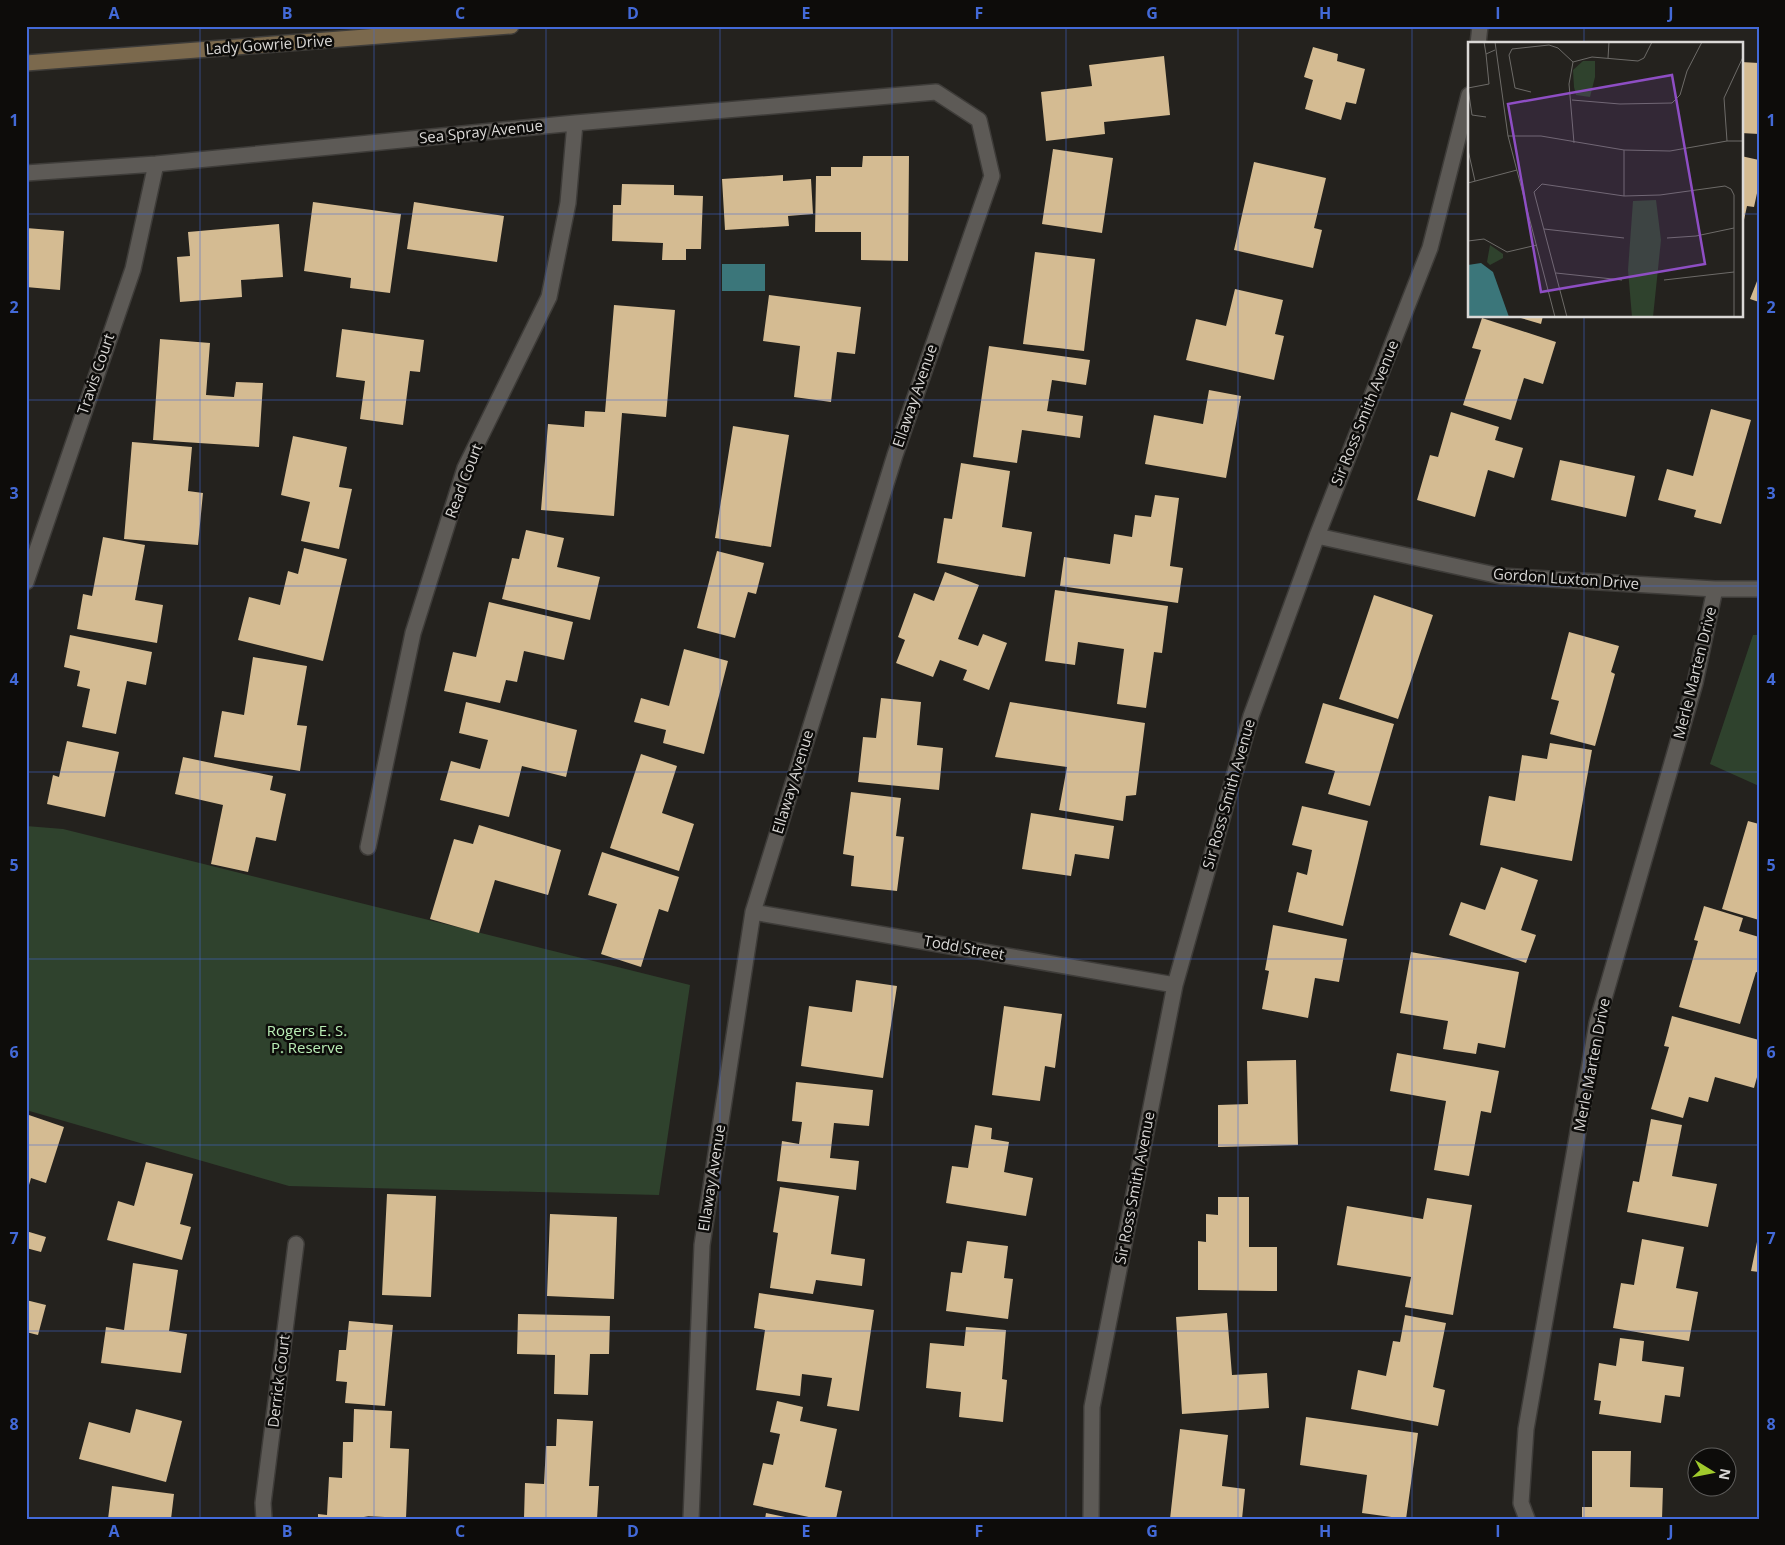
<svg xmlns="http://www.w3.org/2000/svg" width="1785" height="1545" font-family="'Open Sans',sans-serif">
  <style>
    .green { fill: #2f422d }
    .water { fill: #3b767a }
    .building { fill: #d4bb92 }
    .lines { fill: none; stroke-linecap: round; stroke-linejoin: round }
    .street-casing { stroke: #3e3c39; stroke-width: 18 }
    .secondary-casing { stroke: #3e3c39; stroke-width: 18 }
    .street { stroke: #5d5a56; stroke-width: 15 }
    .secondary { stroke: #7b694d; stroke-width: 15 }
    .grid { fill: none; stroke: #436ad8; stroke-width: 1; stroke-opacity: 0.55 }
    .labels { text-anchor: middle; stroke-width: 5; stroke-linejoin: round; paint-order: stroke }
    .street-label { font-size: 15px; fill: #dad8d6; stroke: #0d0c0a }
    .park-label { font-size: 15px; fill: #b9edb5; stroke: #0d0c0a }
    .inset-road { fill: none; stroke: #6d6b68; stroke-width: 1 }
    .view { fill: #8e4ec4; fill-opacity: 0.15; stroke: #8e4ec4; stroke-width: 2.5 }
    .inset-edge { fill: none; stroke: #dad8d6; stroke-width: 2.5 }
    .neatline { fill: none; stroke: #436ad8; stroke-width: 2 }
    .grid-label { font-size: 16px; text-anchor: middle; font-weight: bold; fill: #436ad8 }
  </style>
  <rect width="100%" height="100%" fill="#24221e"/>
  <path class="green" d="M1753 635H1759V786L1710 764Z
    M26 826 63 829 690 985 659 1195 289 1186 26 1110Z"/>
  <path class="water" d="M722 264H765V291H722Z"/>
  <path class="building" d="M1313 47 1338 54 1337 61 1365 69 1356 104 1346 102 1341 120 1305 109 1313 80 1304 77Z
    M1164 56 1170 115 1104 122 1105 134 1046 141 1041 92 1092 86 1089 65Z
    M1741 62 1759 63V134L1741 133Z
    M1053 149 1113 158 1102 233 1042 224Z
    M863 156H909L908 261 861 260V232H815L816 176H831V167H862Z
    M1741 156 1759 160V184L1754 207 1747 206 1742 229Z
    M1254 162 1326 178 1314 228 1322 230 1313 268 1234 250Z
    M783 175V181L811 179 813 214 788 216 789 226 725 230 722 179Z
    M622 184 674 185V195L703 196 701 249H686V260H662L663 243 612 241 613 205H621Z
    M313 202 401 214 390 293 350 288 351 278 304 271Z
    M414 202 504 216 497 262 407 249Z
    M279 224 283 277 241 280 242 297 180 302 177 257 190 256 188 232Z
    M26 228 64 231 60 290 26 287Z
    M1035 252 1095 259 1084 351 1023 344Z
    M1759 276V302L1750 299Z
    M1235 289 1283 300 1275 334 1284 336 1274 380 1186 360 1196 319 1226 326Z
    M769 295 861 307 855 354 837 352 831 402 794 397 800 346 763 341Z
    M614 305 675 310 666 417 622 413 614 516 541 510 548 424 584 427 585 411 605 412Z
    M1514 316H1543L1541 324Z
    M1482 318 1556 342 1543 384 1524 378 1511 420 1463 405 1481 350 1472 348Z
    M342 329 424 340 420 372 410 371 403 425 360 419 365 381 336 377Z
    M160 339 210 343 206 395 234 397 236 382 263 383 259 447 153 440Z
    M989 346 1090 360 1086 385 1052 380 1047 411 1083 416 1080 438 1022 430 1017 463 973 457Z
    M1209 390 1241 396 1226 478 1145 464 1154 415 1203 424Z
    M1711 409 1751 420 1721 524 1694 517 1696 510 1658 500 1667 469 1693 476Z
    M1451 412 1499 427 1495 440 1523 448 1514 478 1488 470 1475 517 1417 500 1430 455 1438 457Z
    M733 426 789 435 771 547 715 538Z
    M293 436 347 447 339 487 352 489 339 549 301 541 310 502 281 495Z
    M132 442 192 447 188 491 203 493 198 545 124 539Z
    M1560 460 1635 476 1626 517 1551 500Z
    M961 463 1010 471 1002 527 1032 532 1025 577 937 563 944 518 952 519Z
    M1155 495 1179 498 1170 566 1183 568 1178 603 1060 586 1064 557 1110 564 1114 534 1132 537 1135 515 1151 517Z
    M526 530 564 538 557 567 600 577 590 620 502 599 512 558 519 559Z
    M103 537 145 545 135 600 163 605 157 643 77 629 83 594 92 596Z
    M304 548 347 559 323 661 238 640 249 597 280 605 288 571 298 574Z
    M717 551 764 563 756 594 748 592 735 638 697 628Z
    M945 572 979 585 958 639 978 646 983 634 1007 643 989 690 963 680 967 670 940 660 933 677 896 663 905 640 898 637 914 593 934 601Z
    M1055 590 1168 606 1162 653 1154 652 1146 708 1117 704 1124 649 1078 642 1075 665 1045 661Z
    M1374 595 1433 615 1398 719 1339 699Z
    M489 602 573 622 564 660 524 651 517 682 506 680 500 703 444 691 453 652 476 657Z
    M1569 632 1619 646 1611 672 1615 674 1595 746 1550 734 1559 701 1551 699Z
    M70 635 152 652 146 685 127 681 116 734 82 727 90 689 77 686 80 671 64 667Z
    M684 649 728 661 704 754 663 743 666 730 634 722 641 698 669 706Z
    M253 657 307 666 297 725 307 726 300 771 214 757 222 711 244 715Z
    M881 698 921 702 917 745 943 748 939 790 858 782 863 737 876 738Z
    M466 702 577 730 566 777 522 766 509 817 440 800 451 761 480 769 488 740 459 733Z
    M1010 702 1145 723 1136 795 1126 796 1123 821 1059 810 1067 767 995 757Z
    M1323 703 1394 724 1370 806 1328 794 1335 771 1305 763Z
    M67 741 119 752 105 817 47 804 53 775 59 777Z
    M1550 743 1592 750 1572 861 1480 845 1489 796 1515 801 1522 755 1547 759Z
    M641 754 677 766 662 813 694 824 679 871 610 848Z
    M183 757 273 776 270 790 286 794 276 841 256 837 248 872 211 864 223 805 175 794Z
    M851 792 901 798 896 836 904 837 897 891 851 886 854 856 843 854Z
    M1302 806 1368 821 1343 926 1288 912 1297 872 1307 875 1312 850 1292 845Z
    M1031 813 1114 826 1109 859 1075 854 1071 876 1022 869Z
    M1748 821 1759 824V920L1722 909Z
    M479 825 561 850 548 895 495 880 479 933 430 919 454 839 473 844Z
    M602 852 679 877 668 912 659 909 641 967 601 954 617 904 588 895Z
    M1501 867 1538 880 1521 930 1536 935 1526 963 1449 935 1461 902 1485 910Z
    M1704 906 1743 918 1739 931 1759 937V973L1756 972 1740 1024 1679 1007 1698 941 1694 940Z
    M1273 925 1347 939 1339 982 1315 978 1308 1018 1262 1009 1269 971 1265 970Z
    M1411 952 1519 972 1505 1048 1478 1043 1476 1054 1443 1049 1448 1021 1400 1013Z
    M856 980 897 986 883 1078 801 1066 809 1006 852 1012Z
    M1004 1006 1062 1014 1055 1068 1045 1066 1040 1101 992 1095Z
    M1672 1016 1759 1040V1070L1754 1088 1715 1077 1708 1102 1689 1097 1683 1118 1651 1109 1669 1047 1664 1046Z
    M1397 1053 1499 1071 1491 1113 1481 1111 1469 1176 1434 1170 1446 1101 1390 1091Z
    M1296 1060 1298 1145 1218 1147V1105L1248 1104 1247 1061Z
    M796 1082 873 1090 869 1126 834 1123 830 1158 859 1161 856 1190 777 1181 782 1141 799 1144 802 1122 792 1121Z
    M26 1114 64 1127 46 1183 31 1178 27 1192Z
    M1651 1119 1682 1125 1672 1176 1717 1184 1708 1227 1627 1212 1633 1181 1639 1182Z
    M975 1125 992 1128 991 1139 1009 1142 1004 1172 1033 1178 1026 1216 946 1203 952 1166 968 1168Z
    M146 1162 193 1174 180 1224 191 1227 182 1260 107 1240 118 1201 134 1206Z
    M780 1187 839 1196 831 1254 865 1259 862 1286 816 1280 813 1294 770 1288 778 1233 773 1232Z
    M387 1194 436 1196 431 1297 382 1295Z
    M1218 1197H1249V1247H1277V1291L1198 1290V1241L1206 1242V1214L1218 1215Z
    M1427 1198 1472 1205 1453 1315 1405 1307 1411 1277 1337 1265 1347 1206 1423 1219Z
    M550 1214 617 1217 614 1299 547 1296Z
    M26 1231 46 1237 41 1252 26 1248Z
    M1758 1237H1759V1272L1751 1271Z
    M1642 1239 1684 1247 1676 1288 1698 1292 1689 1341 1613 1328 1621 1283 1634 1285Z
    M967 1241 1008 1246 1004 1278 1013 1279 1008 1319 946 1311 951 1272 962 1273Z
    M133 1263 178 1270 169 1331 187 1334 181 1373 101 1363 106 1327 124 1330Z
    M759 1293 874 1310 859 1411 827 1406 832 1378 802 1374 800 1396 756 1390 765 1330 754 1328Z
    M26 1300 46 1305 38 1335 26 1332Z
    M1227 1313 1232 1375 1267 1373 1269 1408 1182 1414 1176 1317Z
    M518 1314 610 1316 609 1354H590L588 1395 554 1394 555 1355 517 1354Z
    M1405 1315 1446 1323 1433 1387 1445 1390 1438 1426 1351 1409 1358 1370 1386 1376 1393 1341 1400 1342Z
    M349 1321 393 1325 385 1406 345 1403 347 1382 336 1381 339 1350H346Z
    M966 1327 1006 1330 1002 1379 1007 1380 1003 1422 959 1417 961 1392 926 1388 930 1343 964 1346Z
    M1620 1338 1644 1341 1642 1361 1684 1367 1680 1397 1665 1395 1661 1423 1599 1414 1601 1401 1594 1400 1599 1363 1616 1366Z
    M777 1401 803 1407 800 1421 837 1429 825 1487 842 1491 836 1519H818L753 1505 763 1463 773 1465 780 1434 770 1432Z
    M136 1409 182 1421 166 1482 79 1459 89 1422 130 1433Z
    M354 1409 392 1411 390 1448 409 1449 406 1518 364 1516 377 1519H318V1514L327 1515 329 1477 342 1478 343 1442H353Z
    M1306 1417 1418 1433 1406 1519 1362 1513 1367 1475 1300 1465Z
    M557 1419 593 1421 589 1486H599L597 1519 524 1518 525 1483 544 1484 546 1446H556Z
    M1180 1429 1228 1435 1222 1486 1245 1489 1242 1519H1170Z
    M1592 1451H1631L1630 1487 1663 1488 1662 1519H1582V1507H1592Z
    M112 1486 174 1494 171 1519H108Z
    M766 1513 790 1518V1519H765Z"/>
  <g class="lines">
    <g class="street-casing">
      <path id="street" d="M1478 44 1480 26
        M26 173 156 164 575 123 936 92 979 120 992 176 895 455 753 912 702 1245 691 1519
        M1317 536 1500 576 1715 589H1759
        M26 582 133 269 156 164
        M368 847 413 633 465 468 549 297 568 203 575 123
        M753 912 1175 985
        M264 1519 263 1503 296 1244
        M1091 1519 1092 1407 1175 985 1251 716 1317 536 1430 248 1469 95
        M1527 1519 1521 1503 1526 1429 1597 1023 1695 683 1715 589"/>
    </g>
    <g class="secondary-casing">
      <path id="secondary" d="M26 63 511 26"/>
    </g>
    <use href="#street" class="street"/>
    <use href="#secondary" class="secondary"/>
  </g>
  <path class="grid" d="M200 26V1519M374 26V1519M546 26V1519M720 26V1519M892 26V1519M1066 26V1519M1238 26V1519M1412 26V1519M1584 26V44M26 214H1469M1741 214H1759M1584 316V1519M26 400H1759M26 586H1759M26 772H1759M26 959H1759M26 1145H1759M26 1331H1759"/>
  <g class="labels">
    <g class="street-label">
      <text transform="translate(269 45) rotate(-4)" y="5">Lady Gowrie Drive</text>
      <text transform="translate(481 132) rotate(-6)" y="5">Sea Spray Avenue</text>
      <text transform="translate(96 374) rotate(-71)" y="5">Travis Court</text>
      <text transform="translate(915 396) rotate(-71)" y="5">Ellaway Avenue</text>
      <text transform="translate(1365 413) rotate(-68)" y="5">Sir Ross Smith Avenue</text>
      <text transform="translate(464 481) rotate(-69)" y="5">Read Court</text>
      <text transform="translate(1566 579) rotate(4)" y="5">Gordon Luxton Drive</text>
      <text transform="translate(1695 673) rotate(-76)" y="5">Merle Marten Drive</text>
      <text transform="translate(793 782) rotate(-73)" y="5">Ellaway Avenue</text>
      <text transform="translate(1229 794) rotate(-74)" y="5">Sir Ross Smith Avenue</text>
      <text transform="translate(964 948) rotate(10)" y="5">Todd Street</text>
      <text transform="translate(1592 1065) rotate(-79)" y="5">Merle Marten Drive</text>
      <text transform="translate(712 1178) rotate(-81)" y="5">Ellaway Avenue</text>
      <text transform="translate(1135 1188) rotate(-79)" y="5">Sir Ross Smith Avenue</text>
      <text transform="translate(279 1381) rotate(-83)" y="5">Derrick Court</text>
    </g>
    <g class="park-label">
      <text x="307" y="1036">Rogers E. S.<tspan x="307" dy="17">P. Reserve</tspan></text>
    </g>
  </g>
  <g transform="translate(1468 42)">
    <rect width="275" height="275" fill="#24221e"/>
    <path d="M115 19H127V35L122 55 108 53 106 45 105 28ZM188 158 193 198 185 275H164L160 228 165 159ZM22 203 35 212V216L22 223 19 220Z" fill="#2f422d"/>
    <path d="M13 221 25 230 41 275H0V223Z" fill="#3b767a"/>
    <path class="inset-road" d="M16 0 18 12 27 8M27 0 40 94 87 275M140 16 141 0M0 46 21 42 18 12M0 46 4 73 18 75M63 50 47 46 41 13 44 7 81 3 90 6 105 20M104 58 152 62 204 61 212 53 219 29 234 0M40 94H73L156 108 202 109 259 99H275M259 99 256 56 275 15M106 101 101 42 105 20 124 15 170 19 176 16 184 0M0 108 7 139M156 108V154M0 141 49 128M76 187 156 196M199 196 228 194 266 186M0 199 16 197 39 210 69 203M88 231 154 238M196 238 266 230M99 275 66 150 74 142 156 154 192 153 257 144 263 147 266 153V275"/>
    <path class="view" d="M204 33 237 222 73 250 40 62Z"/>
    <rect width="275" height="275" class="inset-edge"/>
  </g>
  <rect width="1785" height="1545" fill="none" stroke="#0d0c0a" stroke-width="55"/>
  <g transform="translate(1712 1472) rotate(100)"><circle r="24" fill="#0d0c0a" stroke="#5f5e5c"/>
  <path d="M0-4L9 19L0 12L-9 19Z" fill="#a0ca2c"/>
  <text y="-8" font-size="14" font-weight="bold" text-anchor="middle" fill="#dad8d6">N</text>
  </g>
  <rect x="28" y="28" width="1730" height="1490" class="neatline"/>
  <g class="grid-label">
    <text x="114" y="19">A</text>
    <text x="287" y="19">B</text>
    <text x="460" y="19">C</text>
    <text x="633" y="19">D</text>
    <text x="806" y="19">E</text>
    <text x="979" y="19">F</text>
    <text x="1152" y="19">G</text>
    <text x="1325" y="19">H</text>
    <text x="1498" y="19">I</text>
    <text x="1671" y="19">J</text>
    <text x="14" y="126">1</text>
    <text x="1771" y="126">1</text>
    <text x="14" y="313">2</text>
    <text x="1771" y="313">2</text>
    <text x="14" y="499">3</text>
    <text x="1771" y="499">3</text>
    <text x="14" y="685">4</text>
    <text x="1771" y="685">4</text>
    <text x="14" y="871">5</text>
    <text x="1771" y="871">5</text>
    <text x="14" y="1058">6</text>
    <text x="1771" y="1058">6</text>
    <text x="14" y="1244">7</text>
    <text x="1771" y="1244">7</text>
    <text x="14" y="1430">8</text>
    <text x="1771" y="1430">8</text>
    <text x="114" y="1537">A</text>
    <text x="287" y="1537">B</text>
    <text x="460" y="1537">C</text>
    <text x="633" y="1537">D</text>
    <text x="806" y="1537">E</text>
    <text x="979" y="1537">F</text>
    <text x="1152" y="1537">G</text>
    <text x="1325" y="1537">H</text>
    <text x="1498" y="1537">I</text>
    <text x="1671" y="1537">J</text>
  </g>
</svg>
